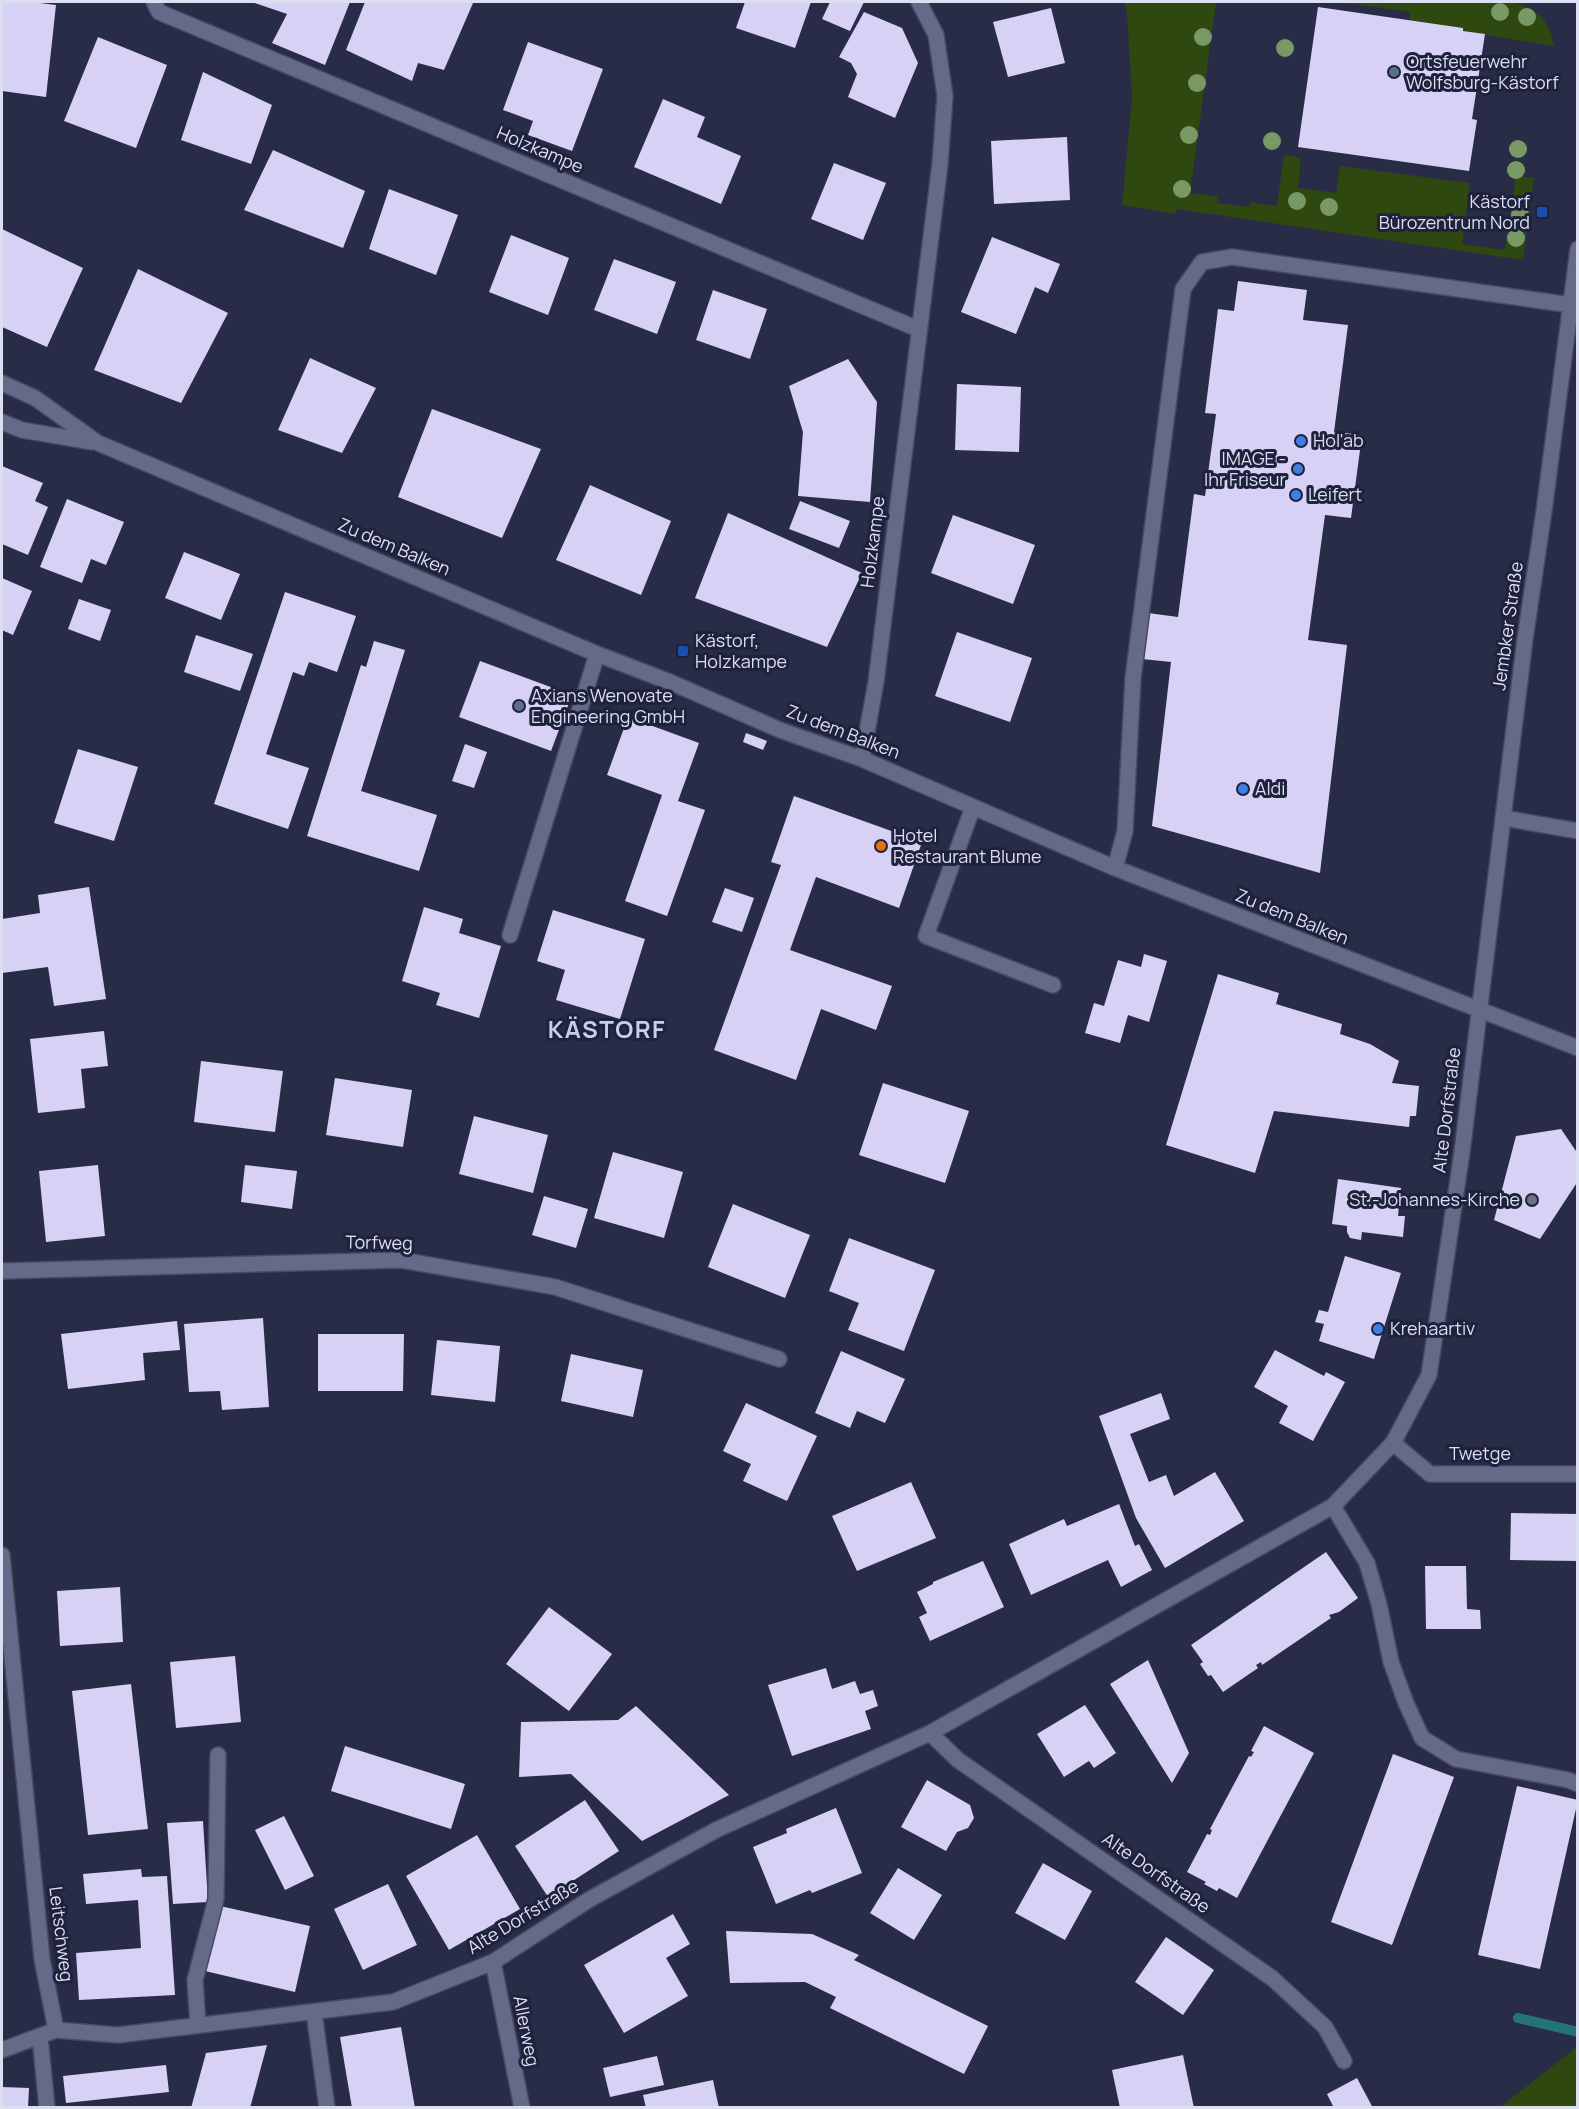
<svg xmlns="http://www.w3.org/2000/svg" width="1579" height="2109" font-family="Manrope,sans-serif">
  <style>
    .green { fill: #2e480f }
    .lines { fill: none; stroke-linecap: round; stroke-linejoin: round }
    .stream { stroke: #25727b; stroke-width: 10 }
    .building { fill: #d7d1f5 }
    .minor-casing { stroke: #474960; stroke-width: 18 }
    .minor { stroke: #656a89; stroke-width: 15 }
    .tree { fill: #789866 }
    .service-dot { fill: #5c6f8a; stroke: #1f223c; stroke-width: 2 }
    .transit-dot { fill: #1a4fb4; stroke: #1f223c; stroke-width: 2 }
    .shop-dot { fill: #3f7fe0; stroke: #1f223c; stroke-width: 2 }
    .food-dot { fill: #e8710a; stroke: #1f223c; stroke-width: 2 }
    .worship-dot { fill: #6b7280; stroke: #1f223c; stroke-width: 2 }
    .labels { text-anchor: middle; stroke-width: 6; stroke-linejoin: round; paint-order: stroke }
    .poi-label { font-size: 18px; fill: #dcdff1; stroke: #1f223c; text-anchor: start }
    .street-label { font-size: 18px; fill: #dcdff1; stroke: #1f223c }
    .district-label { font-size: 24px; font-weight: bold; letter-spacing: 1.5px; fill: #c7cdf0; stroke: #1f223c }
  </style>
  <rect width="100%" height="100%" fill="#292c47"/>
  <path class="green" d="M1124 2H1216L1190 193 1217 196V203L1249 207 1250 202 1277 206 1284 155 1301 158 1298 188 1336 193 1340 166 1470 183 1462 244 1505 250 1516 176 1534 178 1523 260 1177 209 1176 214 1122 205 1132 99 1127 13Z
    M1340 2 1515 3C1539 10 1550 22 1554 46L1463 31V28L1410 20V12Z
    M1577 2047V2107H1500Z"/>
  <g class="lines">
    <path class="stream" d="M1518 2018 1578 2032"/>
  </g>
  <path class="building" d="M2 2H32L56 5 46 97 2 91Z
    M252 2H350L325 65 272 43 287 14Z
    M365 2H469L473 3 444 70 418 63 412 81 346 50Z
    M745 2H811L795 48 736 28Z
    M830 2H864L850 31 822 19Z
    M1318 7 1463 28V31L1485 34 1472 119 1477 120 1469 171 1298 147Z
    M1051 8 1065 63 1008 77 993 22Z
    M864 12 902 28 918 63 895 118 848 97 857 74 851 63 839 57Z
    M98 37 167 65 136 148 64 121Z
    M528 42 603 69 572 151 528 135 533 121 503 110Z
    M203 72 272 105 251 164 181 140Z
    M663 99 705 117 697 137 741 156 721 204 634 167Z
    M1067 137 1070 200 994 204 991 141Z
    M273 150 365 191 343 248 244 210Z
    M834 163 886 183 863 240 811 219Z
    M389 189 458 215 436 275 369 249Z
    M2 229 83 268 47 347 2 327Z
    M511 235 569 258 548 315 489 292Z
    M992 237 1060 264 1048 293 1035 287 1016 334 961 312Z
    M614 259 676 282 657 334 594 310Z
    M138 269 228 313 181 403 94 370Z
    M1238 281 1307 290 1303 320 1348 325 1334 432 1362 435 1351 518 1325 515 1308 640 1347 645 1320 873 1152 826 1171 662 1142 659 1148 613 1178 617 1194 494 1205 496 1216 414 1205 413 1218 309 1234 311Z
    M713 290 767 309 750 359 696 340Z
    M310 358 376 388 342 453 278 430Z
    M848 359 877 402 870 502 798 496 803 432 789 386Z
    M957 384 1021 387 1019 452 955 450Z
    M432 409 541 449 502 538 398 497Z
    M2 466 43 483 35 501 48 507 28 555 2 544Z
    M590 485 671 521 641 595 556 560Z
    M67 499 124 522 106 565 91 559 82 583 40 567Z
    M800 501 850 521 839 548 789 529Z
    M728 513 862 573 827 647 695 598Z
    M953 515 1035 545 1013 604 931 573Z
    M184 552 240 574 221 620 165 598Z
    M2 578 32 591 13 635 2 630Z
    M285 592 356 616 337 672 309 662 304 676 293 672 266 754 309 768 288 829 214 804Z
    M79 599 111 610 100 641 68 629Z
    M957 632 1032 658 1010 722 935 696Z
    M196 635 253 654 240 691 184 672Z
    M374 641 405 650 361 791 437 815 419 871 307 836 361 665 366 667Z
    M480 661 572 695 551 751 459 717Z
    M628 717 699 743 678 801 705 810 667 916 625 901 662 795 607 775Z
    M746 733 767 741 763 750 743 742Z
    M465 744 487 752 474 788 452 781Z
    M78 749 138 767 114 841 54 823Z
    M794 796 922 842 899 908 816 877 790 950 892 986 876 1030 821 1009 796 1080 714 1050 781 865 771 862Z
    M89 887 106 999 54 1006 48 967 2 973V919L40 913 38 895Z
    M725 888 754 898 742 932 712 922Z
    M424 907 463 919 459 933 501 946 479 1018 436 1005 440 993 402 981Z
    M553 910 645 939 620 1019 556 1000 565 970 537 961Z
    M1144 954 1167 961 1149 1022 1128 1015 1120 1043 1085 1033 1094 1003 1104 1006 1118 960 1141 967Z
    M1218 974 1279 993 1276 1004 1342 1024 1340 1034 1370 1044 1399 1061 1392 1083 1419 1086 1416 1116H1410L1409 1127 1274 1111 1255 1173 1166 1145Z
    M104 1031 108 1066 81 1069 85 1108 38 1113 30 1039Z
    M201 1061 283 1071 275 1132 194 1122Z
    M335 1078 412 1090 403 1147 326 1135Z
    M883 1083 969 1111 945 1183 859 1155Z
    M474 1116 548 1135 533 1193 459 1174Z
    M1561 1129 1578 1154V1181L1540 1239 1494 1220 1516 1136Z
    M613 1152 683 1172 664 1238 594 1218Z
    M98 1165 105 1236 46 1242 39 1171Z
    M245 1165 297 1171 292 1209 241 1202Z
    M1338 1179 1401 1188 1398 1216H1405L1403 1237 1362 1232 1361 1240 1350 1238 1347 1232V1226L1332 1224Z
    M544 1196 588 1209 576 1248 532 1235Z
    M733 1204 810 1235 785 1298 708 1267Z
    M849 1238 935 1270 904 1351 848 1330 859 1303 829 1291Z
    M1345 1256 1401 1273 1374 1359 1319 1341 1324 1324 1315 1322 1319 1310 1328 1312Z
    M263 1318 269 1407 222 1410 220 1391 189 1392 184 1324Z
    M177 1321 180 1350 143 1353 145 1380 68 1389 61 1334Z
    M318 1334H404L403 1391H318Z
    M437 1340 500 1346 495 1402 431 1395Z
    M1275 1350 1324 1376 1326 1372 1345 1382 1313 1441 1279 1423 1288 1406 1254 1387Z
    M841 1351 905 1379 885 1423 857 1411 850 1428 815 1413Z
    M571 1354 643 1370 633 1417 561 1401Z
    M1161 1393 1170 1419 1130 1434 1149 1482 1166 1475 1174 1496 1215 1472 1244 1521 1165 1568 1136 1518 1099 1416Z
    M746 1403 817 1436 787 1501 743 1481 751 1464 723 1451Z
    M911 1482 936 1538 857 1571 832 1516Z
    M1119 1504 1135 1546 1139 1544 1152 1570 1121 1587 1108 1560 1031 1595 1009 1544 1064 1519 1067 1526Z
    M1511 1513 1578 1514V1561L1510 1560Z
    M1326 1552 1358 1598 1339 1612 1329 1615 1331 1618 1262 1665 1261 1662 1256 1665 1258 1668 1223 1692 1211 1675 1208 1676 1200 1664 1203 1662 1191 1645Z
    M983 1561 1004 1607 930 1641 919 1617 927 1613 917 1592 933 1584V1582Z
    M1425 1566H1466L1467 1609 1480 1610 1481 1629H1426Z
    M120 1587 123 1642 60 1646 57 1591Z
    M549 1607 612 1654 569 1711 506 1664Z
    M235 1656 241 1722 176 1728 170 1662Z
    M1148 1660 1189 1753 1172 1783 1110 1684Z
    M826 1668 832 1689 855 1681 860 1694 873 1690 878 1706 865 1711 871 1729 792 1756 768 1685Z
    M131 1684 148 1829 88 1835 72 1691Z
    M1085 1705 1116 1753 1094 1768 1089 1761 1064 1777 1037 1734Z
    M636 1706 729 1795 642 1841 571 1774 519 1777 521 1722 618 1720Z
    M1264 1726 1314 1753 1237 1898 1219 1888 1217 1891 1204 1884 1206 1882 1187 1872 1205 1838 1207 1834 1210 1835 1212 1830 1210 1829 1249 1756 1251 1757 1254 1752 1251 1751Z
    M345 1746 465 1784 451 1829 331 1791Z
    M1393 1754 1454 1777 1392 1945 1331 1922Z
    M927 1780 970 1805 974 1818 968 1828 957 1832 946 1851 901 1827Z
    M1517 1786 1578 1800 1540 1969 1478 1955Z
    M585 1800 619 1851 548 1897 515 1846Z
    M836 1808 862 1873 812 1893 810 1890 776 1904 753 1847 787 1833 786 1829Z
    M284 1816 314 1876 285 1890 255 1830Z
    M203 1821 208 1902 173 1904 167 1823Z
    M477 1835 520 1909 449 1950 406 1876Z
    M1043 1863 1092 1891 1065 1940 1015 1913Z
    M898 1868 942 1895 914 1940 870 1913Z
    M141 1869 142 1877 167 1876 175 1995 79 2000 76 1953 141 1948 138 1900 86 1904 83 1874Z
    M388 1884 417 1945 363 1970 334 1909Z
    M220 1906 310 1926 295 1992 205 1971Z
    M673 1914 690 1944 666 1958 688 1996 624 2033 584 1965Z
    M726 1931 812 1934 859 1955 854 1960 988 2026 964 2074 830 2008 836 1997 805 1982 730 1983Z
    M1166 1937 1214 1970 1183 2015 1135 1982Z
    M401 2027 415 2108H352L340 2037Z
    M267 2045 250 2108H191L206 2053Z
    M1183 2055 1194 2108H1120L1112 2070Z
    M657 2056 664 2085 610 2097 603 2068Z
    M166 2065 169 2092 66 2103 63 2076Z
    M1357 2078 1373 2108H1334L1327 2094Z
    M713 2080 719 2108H646L643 2095Z
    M2 2087 29 2088 28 2108H2Z"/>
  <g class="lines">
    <g class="minor-casing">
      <path id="minor" d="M154 2 159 12 918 329
        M2 383 35 398 98 443 597 654 670 682 780 730 862 759 1115 868 1578 1048
        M2 422 22 430 92 442
        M862 759 876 682 940 164 945 96 936 35 919 2
        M973 807 926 936 1053 985
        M1504 818 1578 831
        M1115 868 1125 831 1133 678 1183 289 1202 262 1232 257 1571 305
        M510 935 597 654
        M2 1271 401 1260 555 1287 779 1359
        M1393 1443 1430 1474H1578
        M1333 1506 1367 1563 1379 1604 1391 1662 1406 1703 1422 1738 1456 1759 1568 1780 1578 1784
        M2 1555 42 1959 56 2030
        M930 1733 958 1760 1272 1978 1325 2027 1344 2061
        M493 1962 522 2108
        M314 2012 327 2108
        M198 2025 195 1980 216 1899 218 1755
        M40 2037 47 2108
        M2 2050 56 2030 118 2035 393 2002 493 1962 590 1899 716 1830 930 1733 1333 1506 1393 1443 1429 1375 1462 1152 1525 639 1544 511 1578 249"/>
    </g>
    <use href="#minor" class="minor"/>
  </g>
  <g class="tree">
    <circle cx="1500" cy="12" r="9"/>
    <circle cx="1527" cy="17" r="9"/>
    <circle cx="1203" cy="37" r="9"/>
    <circle cx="1285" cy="48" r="9"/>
    <circle cx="1197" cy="83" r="9"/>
    <circle cx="1189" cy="135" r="9"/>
    <circle cx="1272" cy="141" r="9"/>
    <circle cx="1518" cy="149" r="9"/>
    <circle cx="1516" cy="170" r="9"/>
    <circle cx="1182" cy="189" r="9"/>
    <circle cx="1297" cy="201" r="9"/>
    <circle cx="1329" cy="207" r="9"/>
    <circle cx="1520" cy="215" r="9"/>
    <circle cx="1516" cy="238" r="9"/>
  </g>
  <g class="service-dot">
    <circle cx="1394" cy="72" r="6"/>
    <circle cx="519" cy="706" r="6"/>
  </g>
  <g class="transit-dot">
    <rect x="1536" y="206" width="12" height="12" rx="3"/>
    <rect x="677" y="645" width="12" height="12" rx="3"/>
  </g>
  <g class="shop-dot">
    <circle cx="1301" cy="441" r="6"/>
    <circle cx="1298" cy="469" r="6"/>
    <circle cx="1296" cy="495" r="6"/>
    <circle cx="1243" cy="789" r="6"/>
    <circle cx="1378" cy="1329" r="6"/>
  </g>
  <circle class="food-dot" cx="881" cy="846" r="6"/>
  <circle class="worship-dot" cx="1532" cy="1200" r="6"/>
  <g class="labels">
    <g class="poi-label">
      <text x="1406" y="68">Ortsfeuerwehr<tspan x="1406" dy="21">Wolfsburg-Kästorf</tspan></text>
      <text x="1530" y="208" text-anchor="end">Kästorf<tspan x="1530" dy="21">Bürozentrum Nord</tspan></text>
      <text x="1313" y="447">Hol'ab</text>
      <text x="1286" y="465" text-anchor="end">IMAGE -<tspan x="1286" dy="21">Ihr Friseur</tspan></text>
      <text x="1308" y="501">Leifert</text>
      <text x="695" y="647">Kästorf,<tspan x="695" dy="21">Holzkampe</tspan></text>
      <text x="531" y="702">Axians Wenovate<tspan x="531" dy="21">Engineering GmbH</tspan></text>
      <text x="1255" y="795">Aldi</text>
      <text x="893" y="842">Hotel<tspan x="893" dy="21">Restaurant Blume</tspan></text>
      <text x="1520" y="1206" text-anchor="end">St.-Johannes-Kirche</text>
      <text x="1390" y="1335">Krehaartiv</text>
    </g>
    <g class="street-label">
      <text transform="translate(540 150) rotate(23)" y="6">Holzkampe</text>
      <text transform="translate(873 542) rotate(-83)" y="6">Holzkampe</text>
      <text transform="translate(394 547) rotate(23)" y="6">Zu dem Balken</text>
      <text transform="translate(1508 626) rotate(-82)" y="6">Jembker Straße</text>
      <text transform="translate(843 732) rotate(21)" y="6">Zu dem Balken</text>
      <text transform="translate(1292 917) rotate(22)" y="6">Zu dem Balken</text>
      <text transform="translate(1447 1110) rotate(-83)" y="6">Alte Dorfstraße</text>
      <text transform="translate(379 1243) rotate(1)" y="6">Torfweg</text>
      <text x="1480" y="1460">Twetge</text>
      <text transform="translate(1156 1873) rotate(35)" y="6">Alte Dorfstraße</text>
      <text transform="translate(523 1917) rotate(-31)" y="6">Alte Dorfstraße</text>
      <text transform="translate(61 1934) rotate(83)" y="6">Leitschweg</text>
      <text transform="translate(526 2031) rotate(79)" y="6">Allerweg</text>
    </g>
    <g class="district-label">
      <text x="607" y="1038">KÄSTORF</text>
    </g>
  </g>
  <rect width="1579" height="2109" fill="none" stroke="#dcdff1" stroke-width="6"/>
</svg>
